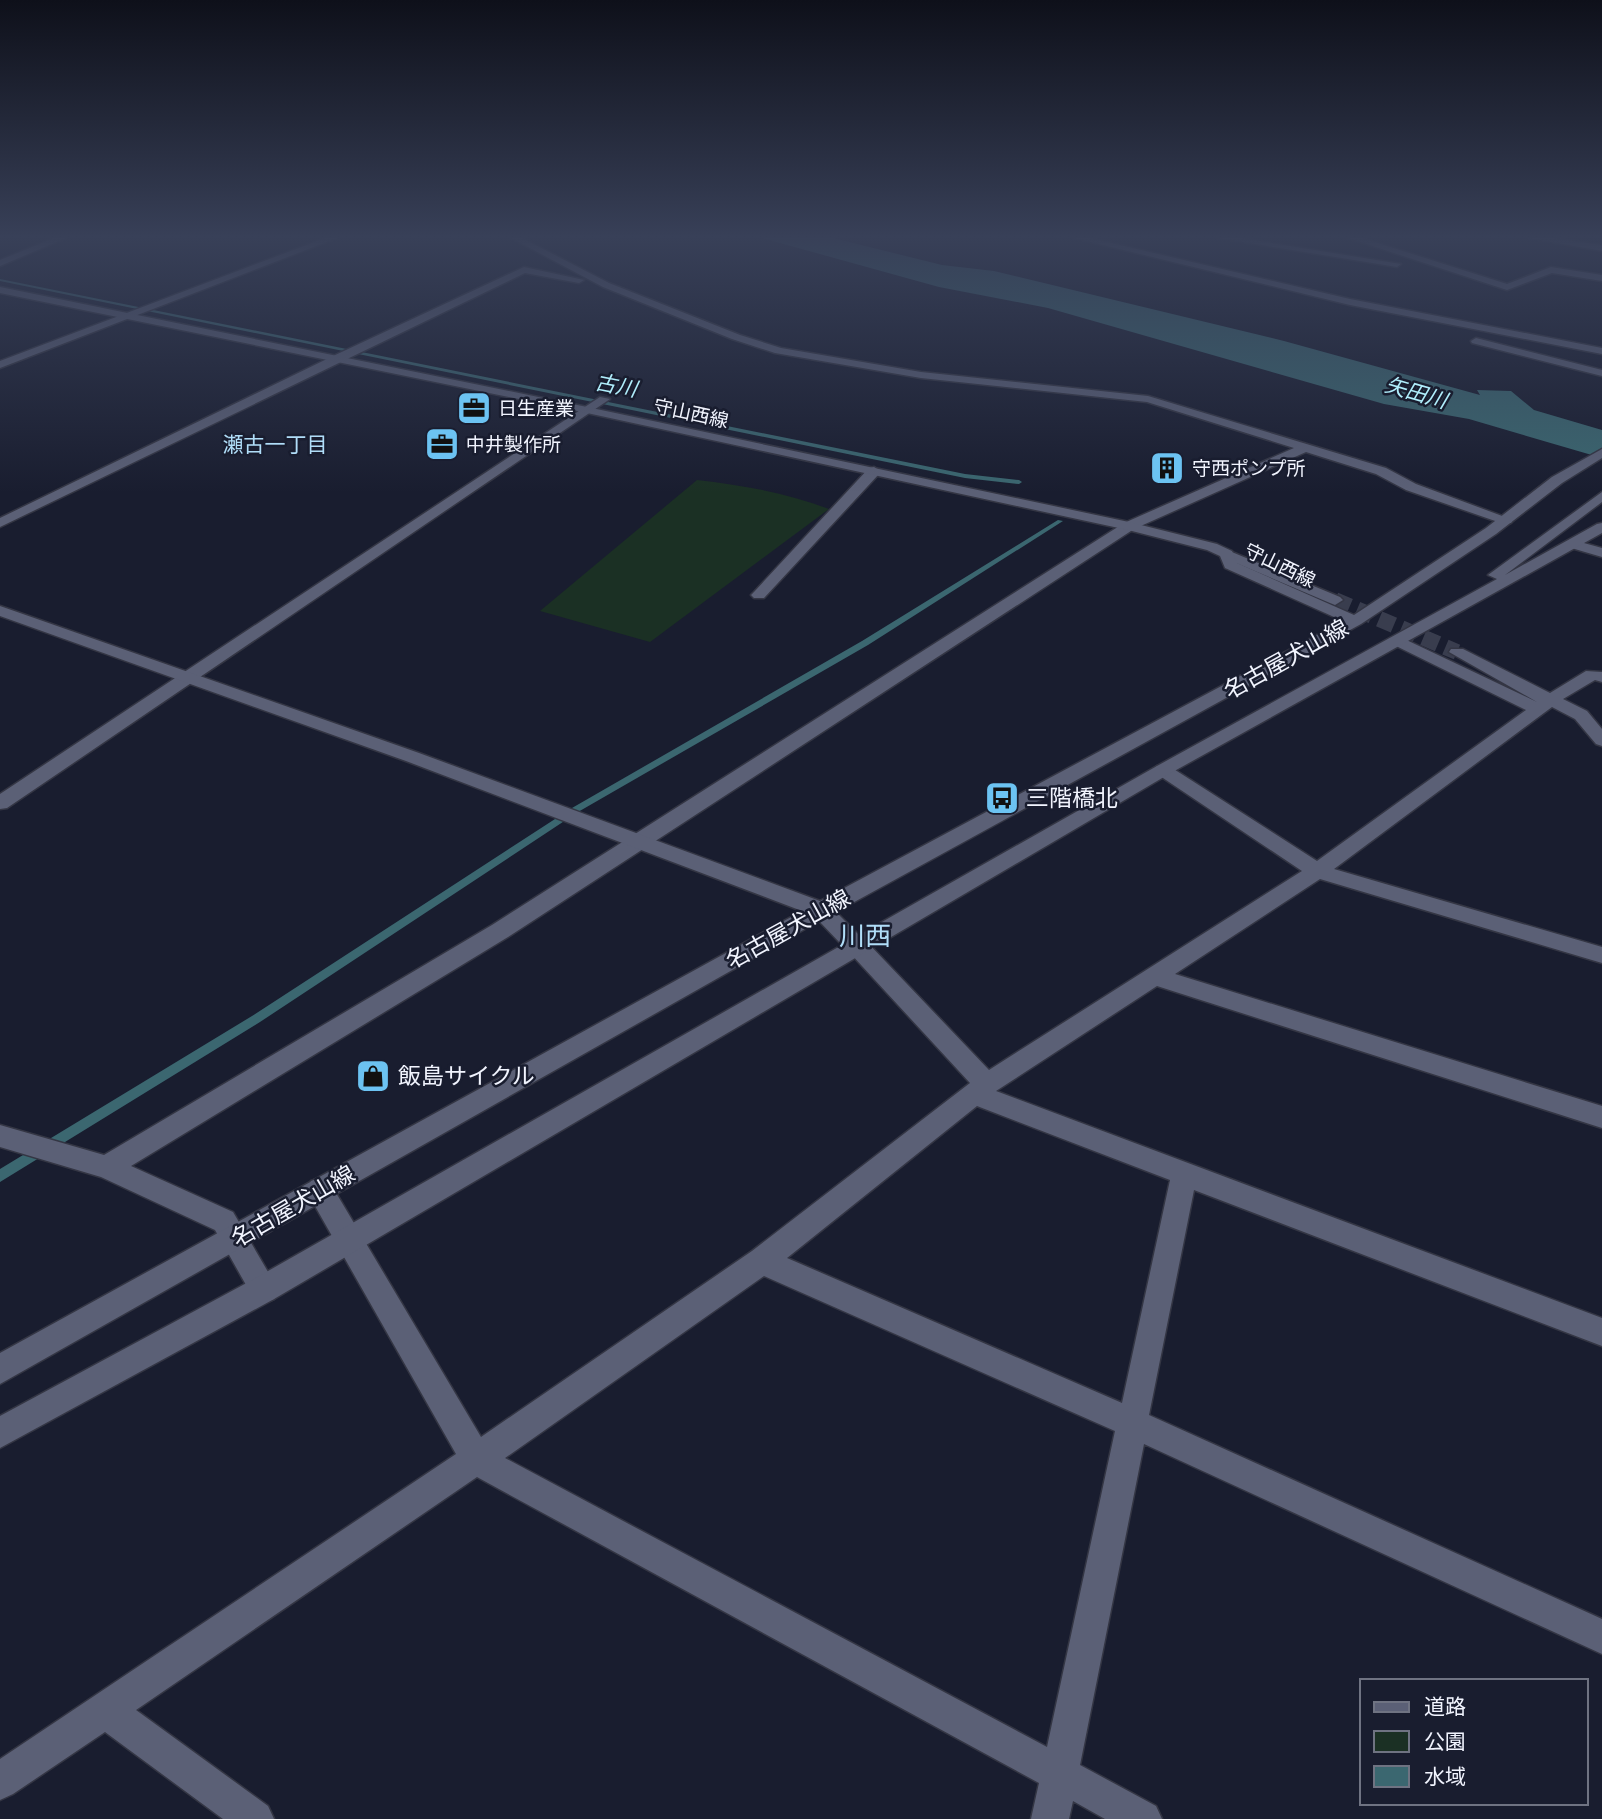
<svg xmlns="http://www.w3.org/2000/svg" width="1602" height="1819" font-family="Quicksand,'Noto Sans JP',sans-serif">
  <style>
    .green { fill: #1b3024 }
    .water { fill: #3b6770 }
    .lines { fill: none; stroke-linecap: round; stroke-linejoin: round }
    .stream { fill: #3b6770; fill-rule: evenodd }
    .street-tunnel { stroke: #393d4e; stroke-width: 16; stroke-dasharray: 16 8; stroke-linecap: butt }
    .street-casing { stroke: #343644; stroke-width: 3 }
    .secondary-casing { stroke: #343644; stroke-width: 3 }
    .street { fill: #5b6076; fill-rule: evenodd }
    .secondary { fill: #5b6076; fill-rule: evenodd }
    .labels { text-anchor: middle; stroke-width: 5; stroke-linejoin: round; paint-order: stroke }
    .far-poi-label { font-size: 19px; fill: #f1f4fe; stroke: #191d2f; text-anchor: start }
    .far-street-label { font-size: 19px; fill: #f1f4fe; stroke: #191d2f }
    .far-water-label { font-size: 21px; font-style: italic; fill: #b0eefc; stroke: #191d2f }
    .far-neighbourhood-label { font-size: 21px; fill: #b0ddf8; stroke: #191d2f }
    .street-label { font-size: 23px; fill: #f1f4fe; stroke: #191d2f }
    .poi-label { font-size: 23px; fill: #f1f4fe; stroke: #191d2f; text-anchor: start }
    .quarter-label { font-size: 26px; fill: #b0ddf8; stroke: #191d2f }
  </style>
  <rect width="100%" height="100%" fill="#191d2f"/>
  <path class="green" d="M697 480C742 485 787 493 829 509L650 642 540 611Z"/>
  <path class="water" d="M762 238H833L942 265 994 271 1284 341 1480 395 1477 390 1511 391 1534 410 1602 430V458L1469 419 1384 404 1048 308 939 287Z"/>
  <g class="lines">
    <path class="stream" d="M0 279 965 474 1019 480 1022 482 1019 484 965 478 0 281Z
      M1058 520 1063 521 868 645 578 812 260 1022 0 1182V1169L252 1016 572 808 862 641Z"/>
    <path class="street-tunnel" d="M1335 600 1457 652"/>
    <g class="street-casing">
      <path id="street" d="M325 238H337L0 368V361Z
        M511 238H522L609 283 740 335 781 348 921 372 1148 396 1386 468 1416 484 1513 520 1511 523H1501L1406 490 1376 474 1306 452 1134 529 508 937 131 1166 233 1212 278 1289 274 1299 264 1303 254 1299 215 1230 101 1177 0 1147V1125L104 1155 492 925 1124 523 1294 448 1147 402 921 378 775 353 732 339 603 287Z
        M1218 238H1241L1401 264 1397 267Z
        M1348 238H1362L1507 284 1551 267 1602 275V281L1552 273 1507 290Z
        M1529 238H1552L1602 245V251Z
        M524 267 584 280 579 283 525 273 0 527V518L331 357Z
        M600 397 610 399 7 808 0 809V794Z
        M874 467 880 471 879 474 764 598H754L751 595 754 592 869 468Z
        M1573 540 1602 548V557L1568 547 1566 544Z
        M1227 550 1340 597 1343 600 1335 605 1330 603 1222 557V551Z
        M1398 636 1537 702 1449 652 1451 649H1463L1550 693 1586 671 1602 672V682L1595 680 1563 699 1587 711 1602 729V746L1596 744 1575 719 1552 707 1334 869 1602 947V963L1320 879 1175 974 1602 1106V1128L1157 986 996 1091 1602 1318V1346L1194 1190 1149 1415 1602 1619V1654L1144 1444 1080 1765 1156 1806 1162 1819H1105L1073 1801 1069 1819H1031L1039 1783 477 1477 136 1710 268 1806 274 1819H223L105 1732 13 1794 0 1800V1759L456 1454 311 1199 307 1190 311 1181 320 1178 329 1181 481 1437 752 1251 970 1083 850 953 847 947 850 941 858 939 866 941 989 1070 1302 871 1157 774 1154 770 1157 766H1169L1317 861 1526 710 1392 644 1390 641 1392 638ZM977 1106 1170 1180 1122 1403 787 1258ZM764 1276 1115 1431 1047 1747 505 1458Z"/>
    </g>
    <g class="secondary-casing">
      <path id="secondary" d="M54 238H66L0 266V260Z
        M1074 238H1090L1350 299 1602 348V354L1350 305Z
        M0 287 587 407 1129 522 1217 544 1232 551 1237 563 1354 615 1486 528 1552 477 1602 449V458L1562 483 1496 534 1361 624 836 912 859 935 1157 766 1497 579 1488 575 1602 492V502L1505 575 1597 524 1602 523V533L1169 774 274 1299 0 1448V1416L254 1279 842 945 819 921 0 1384V1353L802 911 406 761 0 616V606L419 753 820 901 1343 621 1225 568 1220 556 1207 550 1128 530 587 413 0 293Z
        M1476 338 1602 370V376L1472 343 1471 341Z"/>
    </g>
    <use href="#street" class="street"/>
    <use href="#secondary" class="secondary"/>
  </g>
  <linearGradient id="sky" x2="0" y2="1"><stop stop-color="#0e101a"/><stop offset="0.48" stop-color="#384058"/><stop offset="1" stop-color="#384058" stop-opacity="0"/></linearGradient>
  <rect width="1602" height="493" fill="url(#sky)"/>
  <defs>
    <g id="office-square" transform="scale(1.75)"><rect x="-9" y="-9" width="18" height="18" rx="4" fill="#6cc3f2" stroke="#191d2f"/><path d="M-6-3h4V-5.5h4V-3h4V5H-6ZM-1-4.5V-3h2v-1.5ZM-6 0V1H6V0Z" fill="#111"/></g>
    <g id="building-square" transform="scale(1.75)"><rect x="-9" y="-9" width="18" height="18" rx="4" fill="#6cc3f2" stroke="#191d2f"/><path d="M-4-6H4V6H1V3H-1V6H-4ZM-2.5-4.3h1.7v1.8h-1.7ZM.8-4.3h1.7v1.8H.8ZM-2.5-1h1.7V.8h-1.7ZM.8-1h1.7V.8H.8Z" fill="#111"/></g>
    <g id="bus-square" transform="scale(1.75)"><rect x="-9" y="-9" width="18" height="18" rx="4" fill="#6cc3f2" stroke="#191d2f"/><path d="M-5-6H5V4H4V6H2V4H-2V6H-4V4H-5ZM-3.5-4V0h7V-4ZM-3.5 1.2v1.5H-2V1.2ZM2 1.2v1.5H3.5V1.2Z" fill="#111"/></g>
    <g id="shop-square" transform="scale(1.75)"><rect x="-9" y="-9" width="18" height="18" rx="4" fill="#6cc3f2" stroke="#191d2f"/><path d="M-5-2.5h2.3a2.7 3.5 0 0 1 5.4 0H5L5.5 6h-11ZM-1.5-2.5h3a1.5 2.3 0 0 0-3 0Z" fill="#111"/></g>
  </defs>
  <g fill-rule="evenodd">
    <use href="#office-square" x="474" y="408"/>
    <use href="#office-square" x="442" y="444"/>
    <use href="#building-square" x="1167" y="468"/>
    <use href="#bus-square" x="1002" y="798"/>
    <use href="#shop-square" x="373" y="1076"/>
  </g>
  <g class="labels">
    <g class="far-poi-label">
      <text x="498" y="415">日生産業</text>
      <text x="466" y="451">中井製作所</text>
      <text x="1192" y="475">守西ポンプ所</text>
    </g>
    <g class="far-street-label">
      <text transform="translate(691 413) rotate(12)" y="7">守山西線</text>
      <text transform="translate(1280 565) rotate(26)" y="7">守山西線</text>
    </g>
    <g class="far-water-label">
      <text transform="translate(616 386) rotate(11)" y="7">古川</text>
      <text transform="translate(1416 393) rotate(16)" y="7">矢田川</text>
    </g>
    <g class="far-neighbourhood-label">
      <text x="275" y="452">瀬古一丁目</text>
    </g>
    <g class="street-label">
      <text transform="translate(1286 659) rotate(-29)" y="8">名古屋犬山線</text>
      <text transform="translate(788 929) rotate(-29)" y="8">名古屋犬山線</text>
      <text transform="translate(293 1206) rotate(-30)" y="8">名古屋犬山線</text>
    </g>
    <g class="poi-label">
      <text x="1026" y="806">三階橋北</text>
      <text x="398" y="1084">飯島サイクル</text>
    </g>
    <g class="quarter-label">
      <text x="865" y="945">川西</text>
    </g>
  </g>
  <rect x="1360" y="1679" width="228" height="126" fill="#191d2f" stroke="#6f7382" stroke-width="2"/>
  <rect x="1374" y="1702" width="35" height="10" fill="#5b6076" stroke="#6f7382" stroke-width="2"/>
  <text x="1424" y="1714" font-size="21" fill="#f1f4fe">道路</text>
  <rect x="1374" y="1731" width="35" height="21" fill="#1b3024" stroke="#6f7382" stroke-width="2"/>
  <text x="1424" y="1749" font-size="21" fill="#f1f4fe">公園</text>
  <rect x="1374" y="1766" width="35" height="21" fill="#3b6770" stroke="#6f7382" stroke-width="2"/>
  <text x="1424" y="1784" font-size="21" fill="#f1f4fe">水域</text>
</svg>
